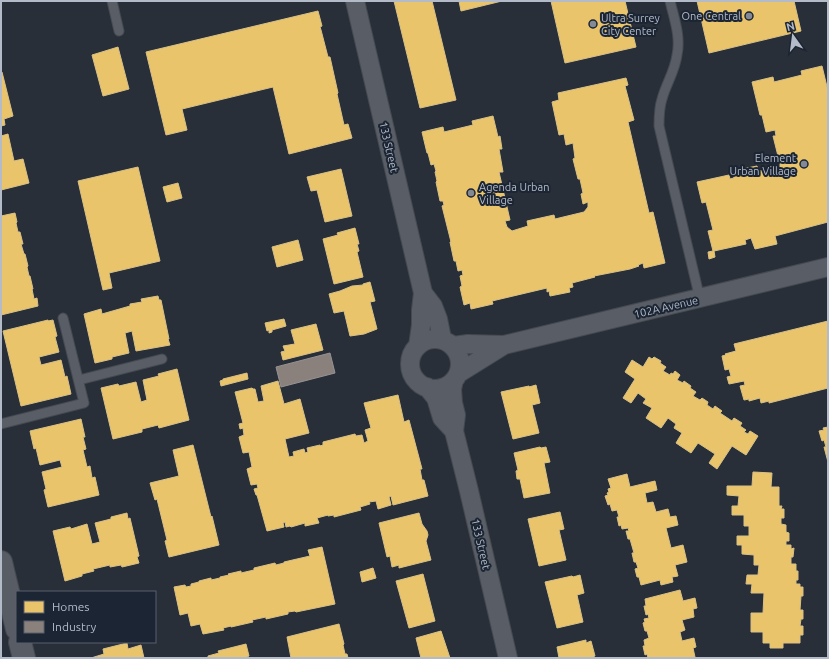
<svg xmlns="http://www.w3.org/2000/svg" width="829" height="659" font-family="Ubuntu,sans-serif">
  <style>
    .homes { fill: #e9c46a; stroke: #d9c186 }
    .industry { fill: #8a817c; stroke: #969293 }
    .lines { fill: none; stroke-linecap: round; stroke-linejoin: round }
    .lane-casing { stroke: #454a51; stroke-width: 11 }
    .street-casing { stroke: #454a51; stroke-width: 20 }
    .secondary-casing { stroke: #454a51; stroke-width: 24 }
    .lane { stroke: #595e66; stroke-width: 9 }
    .street { stroke: #595e66; stroke-width: 18 }
    .secondary { stroke: #585c64; stroke-width: 22 }
    .poi-dot { fill: #838a96; stroke: #1c2533; stroke-width: 1.5 }
    .labels { text-anchor: middle; stroke-width: 4; stroke-linejoin: round; paint-order: stroke }
    .poi-label { font-size: 11px; fill: #b3bbc9; stroke: #1c2533; text-anchor: end }
    .street-label { font-size: 11px; fill: #b3bbc9; stroke: #1c2533 }
  </style>
  <rect width="100%" height="100%" fill="#292f38"/>
  <path class="homes" d="M394 1H432L456 100 420 108Z
    M459 1H502L461 11Z
    M551 1H625L636 47 565 63Z
    M697 1H794L801 31 709 53Z
    M318 11 322 26 320 27 321 30 328 57H330L338 93 337 94 344 125 348 124 352 138 289 154 273 87 182 109 187 130 166 135 146 52Z
    M118 47 129 89 103 96 92 55Z
    M822 66 828 91V99H827L828 103V222L775 236 777 244 755 249 751 238 745 240 746 244 714 251 715 257 709 259 708 252 713 251 708 231 713 230 706 202 702 203 697 182 729 175 730 179 734 178 732 171 757 166 759 174H761L760 171 772 168 773 172 777 171 780 167V162L779 156H778L773 136H776L775 130 766 132 762 115H760L752 82 773 77 774 82 802 75 801 71Z
    M1 72H2L13 116 4 119 5 125 1 126Z
    M626 78 628 85 625 86 634 120 628 122 649 213 653 212 665 263 644 268 643 263 638 265 639 266 630 269 594 276 595 277 572 283 573 287 569 288 570 292 550 296 549 291 547 292V288L492 301 493 304 471 309 470 303 464 305 460 287 462 286 460 276 463 275 462 270 458 271 456 261H454L450 242H451L442 206 444 205 443 201H440L436 182 437 181 435 172 436 171 434 164 431 165 428 153H427L422 132 443 127 444 132 473 125 472 121 493 116 498 137 500 136 502 149H499L503 172H499L510 220 505 221 507 227 512 231 528 226 527 221 554 215 555 219 584 212 588 207V202L583 204 581 194 583 193 580 179H578L573 159 575 158 573 143 566 145 564 134 559 135 552 102 559 100 558 93Z
    M8 134 14 161 23 159 29 183 1 190V136Z
    M138 167 160 261 109 273 112 288 103 290 78 181Z
    M341 169 352 216 325 222 317 190 311 191 307 177Z
    M178 183 182 198 167 202 163 187Z
    M15 213 17 222 16 223 18 232H20L23 244H21L24 254H25L28 266 27 267 29 276H30L33 289H32L34 299 37 298 38 306 1 315V216Z
    M355 228 359 244H357L359 251 357 252 363 277 334 284 323 239 338 235 337 233Z
    M298 240 303 260 277 267 272 247Z
    M370 282 375 301 370 302 377 329 364 334 350 336 344 311 334 313 329 294 340 291 352 286 363 285V284Z
    M158 296 159 300H161L169 339H168L170 345 136 351 132 331 125 333 129 353 112 357V359L95 363 84 314 101 309 102 314 130 306V304L142 302 141 299Z
    M284 319 286 326 272 330V332L269 333V330L267 331 265 323Z
    M48 320V321L53 320 57 336 55 337 59 352 39 357 41 365 61 360 65 377 67 376 71 394 21 406 3 331Z
    M828 321V388L769 403V401L761 403 760 398 749 401V399L744 400 740 386 745 385 744 381 729 384 727 377 731 376 729 369 725 370 722 356 726 355 725 354 736 351 734 344Z
    M316 324 323 350 283 360 281 352 285 351 283 346 295 344 291 330Z
    M649 357 652 359 654 357 661 361 660 363 666 367 663 371 670 375 671 373 673 374 675 371 680 375 677 380 683 383 684 381 691 386 690 388 696 392 693 396 700 400 702 398 708 402 707 405 713 409 715 406 722 411 720 413 732 421 734 418 742 423 740 426 746 430 744 432 748 434 750 431 758 436 746 455 732 446 717 469 709 463 715 454 698 443 691 453 676 443 682 433 674 428 676 424 668 418 661 428 646 418 652 408 643 403 646 399 638 393 631 403 623 398 635 379 625 372 632 360 643 367Z
    M177 369 189 420 159 428 158 425 142 429V432L113 439 101 388 118 384 119 386 136 382 141 402 147 400 143 380 159 376 158 374Z
    M247 373 248 379 221 386 220 381 223 380V379Z
    M278 381 284 404 300 399 309 433 285 439 289 457 294 456 293 452 304 449 305 453 308 452 307 448 320 445V446L323 445V442L355 434 356 436 362 435 364 443 368 441 365 430 371 428 364 403 398 395 404 422 409 420 422 469H420L422 480H424L428 496 393 505 391 496 389 497 391 505 378 509 376 501 369 502 370 504 360 507 361 510 334 517V515L328 516V515L317 518 319 523 305 526V523L291 527 290 526 286 527 285 522 283 523 284 527 267 531 257 495H256L254 489 258 488 257 484 251 485 247 469 252 467 249 452 243 453 239 437 244 435 243 428 240 429 239 424 243 423 235 392 252 388 253 389H255L258 402 264 401 261 386Z
    M536 385 540 403 532 405 539 433 513 439 501 392 529 386V387Z
    M81 419 85 437H83L86 449 83 450 87 467 90 466 92 478 95 477 99 495 48 507 44 490 46 489 42 472 62 467 60 460 40 465 36 448 34 449 30 431Z
    M828 427V462L824 447H826L824 440 822 441 819 431 824 430 823 428Z
    M193 445 211 517 212 516 219 545 169 557 165 541 167 540 157 499 155 500 150 483 179 476 173 450Z
    M540 447 541 448 546 447 550 462 544 463 550 493 524 498 520 479H517L516 471 518 470 514 453Z
    M753 472 772 473 771 487H779V506H782L781 509H784V518H781V524L786 525V532L789 533V541H786V545H791V549L794 548 793 557H791V564H796V571H798V580H796V584H800V587H803V596H801L800 610H803V619H801L800 626H803V635H800V643H783V648H770V643H763V632H751V613H763L764 593H751L752 584H746L747 575H758L759 565H754V555L742 554V545H737V536H749V526H744V515H732V506H738L739 496 727 495V486H752Z
    M627 474 630 487 655 481 657 490 645 493 647 503 653 502 656 512 668 509 670 517 676 516 678 525 666 528 671 548 683 545 687 562 675 565 678 576 672 577 673 582 661 585 660 580 641 585 639 577H637L635 569 638 568 636 562H634L632 553H634L630 539H628L626 531H629L628 528 622 529 621 525 619 526 617 517H619L617 510 612 511 610 504 608 505 605 496 608 495 607 493 609 492 608 489 611 488 608 479Z
    M560 512 564 529 559 530 566 560 539 566 528 519Z
    M127 513 128 519 130 518 139 556 137 557 139 563 122 567 121 565 110 567V565L93 569 94 571 82 574V576L65 581 53 531 70 527 71 529 87 524 92 544 100 542 95 523 111 519V517Z
    M419 513 422 524 427 531 428 535 426 541 431 560 399 568V565L392 567 390 556 387 557 379 523Z
    M322 547 335 604 296 612 295 611 288 612V614L266 619V617L252 620 253 622 231 627V626L223 628 224 630 203 634 200 624 191 626 188 613 180 615 174 587 185 585 186 587 191 586V584L199 582V581L211 578V580L220 578V577L229 575 228 574 241 571V573L254 570V568L275 563 276 565 284 563V562L310 556 308 550Z
    M373 568 376 578 362 582 360 572Z
    M423 574 435 621 409 628 396 581Z
    M580 575 584 593 577 595 583 622 557 628 545 582 572 576 573 577Z
    M680 590 683 601 695 598 697 608 693 609 694 617 682 620 685 630 680 632 682 641 694 638 696 647 693 648 695 657 689 658H648L647 654 645 655 643 646H645L644 640 649 638 647 631H645L643 623 645 622 644 619 649 618 648 614 646 615 644 606H646L645 599Z
    M339 624 344 644 343 645 345 654H347L348 658H291L287 637Z
    M441 631 450 658H421L416 638Z
    M586 640V643L591 641 595 656H594V658H559L557 647Z
    M127 643 128 649 141 645 144 658H91L104 654 103 649Z
    M246 644 249 656 247 657V658H208V656L219 653 218 651Z"/>
  <path class="industry" d="M330 353 335 373 281 387 276 367Z"/>
  <g class="lines">
    <g class="lane-casing">
      <path id="lane" d="M112 1 119 31
        M670 1C674 18 681 37 677 55 675 71 666 84 662 99 659 108 659 117 659 126L700 299
        M79 380 162 359
        M1 424 84 403 63 318"/>
    </g>
    <g class="street-casing">
      <path id="street" d="M355 1 423 293 421 310V325L418 346
        M423 293 433 306 438 319 442 339
        M410 364a25 25 0 1 1 50 0a25 25 0 1 1-50 0Z
        M453 346 468 344 504 345 828 267
        M459 373 504 345
        M454 380 452 389 453 403 456 415 454 431 469 491 508 658
        M427 387 436 398 442 418 454 431"/>
    </g>
    <g class="secondary-casing">
      <path id="secondary" d="M1 562 17 629
        M20 642 24 658"/>
    </g>
    <use href="#lane" class="lane"/>
    <use href="#street" class="street"/>
    <use href="#secondary" class="secondary"/>
  </g>
  <g class="poi-dot">
    <circle cx="749" cy="16" r="4"/>
    <circle cx="593" cy="24" r="4"/>
    <circle cx="804" cy="164" r="4"/>
    <circle cx="471" cy="193" r="4"/>
  </g>
  <g class="labels">
    <g class="poi-label">
      <text x="741" y="20">One Central</text>
      <text x="601" y="22" text-anchor="start">Ultra Surrey<tspan x="601" dy="13">City Center</tspan></text>
      <text x="796" y="162">Element<tspan x="796" dy="13">Urban Village</tspan></text>
      <text x="479" y="191" text-anchor="start">Agenda Urban<tspan x="479" dy="13">Village</tspan></text>
    </g>
    <g class="street-label">
      <text transform="translate(389 147) rotate(77)" y="4">133 Street</text>
      <text transform="translate(666 307) rotate(-13)" y="4">102A Avenue</text>
      <text transform="translate(481 544) rotate(77)" y="4">133 Street</text>
    </g>
  </g>
  <rect width="829" height="659" fill="none" stroke="#b3bbc9" stroke-width="4"/>
  <rect x="16" y="591" width="140" height="52" fill="#1c2533" stroke="#58616f"/>
  <rect x="24" y="601" width="20" height="12" fill="#e9c46a" stroke="#58616f"/>
  <text x="52" y="611" font-size="12" fill="#b3bbc9">Homes</text>
  <rect x="24" y="621" width="20" height="12" fill="#8a817c" stroke="#58616f"/>
  <text x="52" y="631" font-size="12" fill="#b3bbc9">Industry</text>
  <g transform="translate(793 36) rotate(346)" stroke="#1c2533" stroke-width="3" paint-order="stroke">
  <path d="M0-3L7 15L0 10L-7 15Z" fill="#b3bbc9"/>
  <text y="-6" font-size="11" font-weight="bold" text-anchor="middle" fill="#b3bbc9">N</text>
  </g>
</svg>
